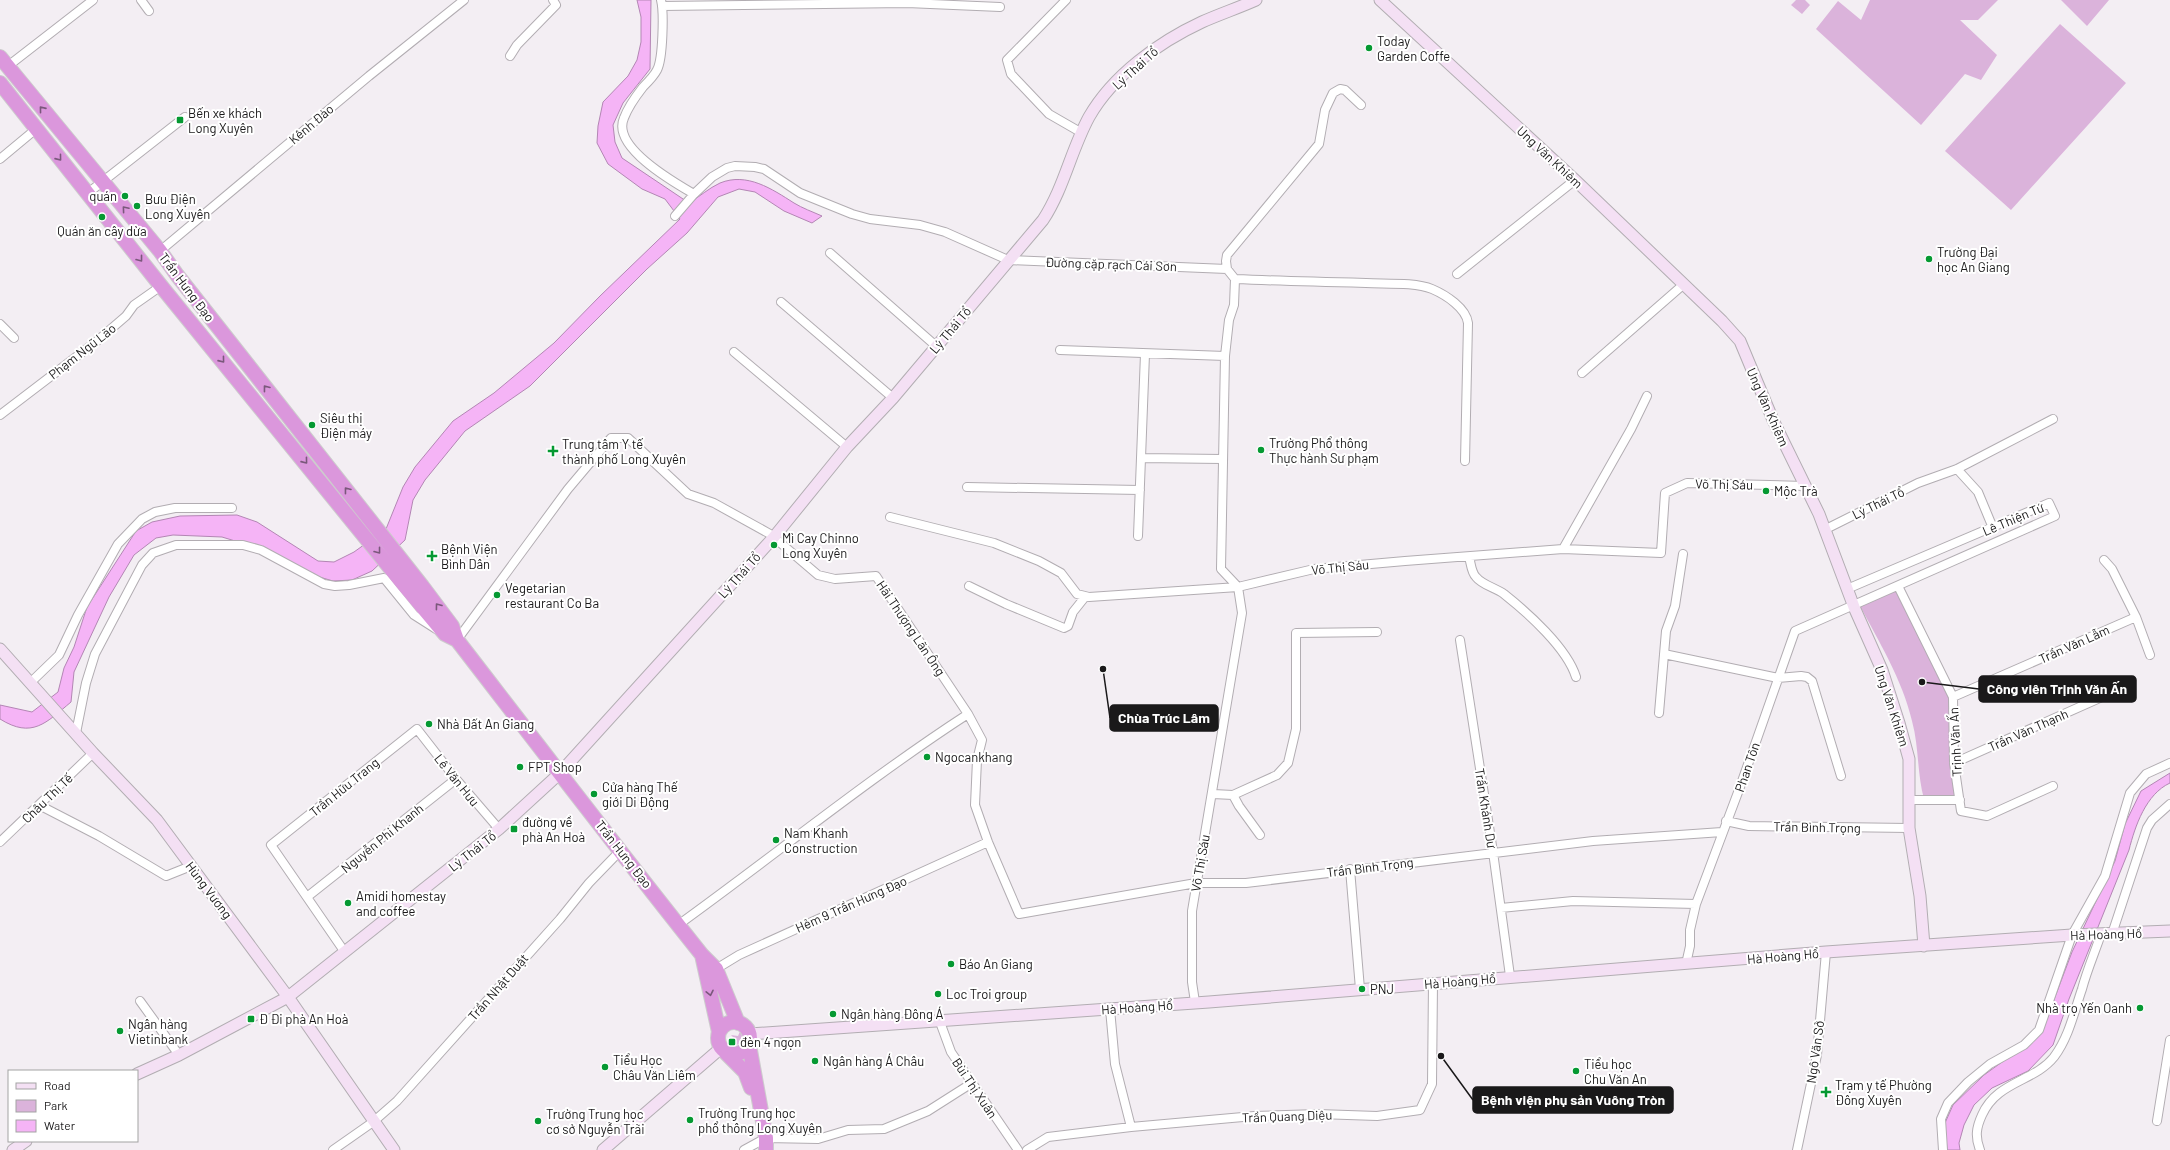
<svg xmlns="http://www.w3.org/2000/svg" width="2170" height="1150" font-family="Barlow,sans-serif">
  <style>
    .green { fill: #dbb3db }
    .water { fill: #f5b4f6; stroke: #b386b4 }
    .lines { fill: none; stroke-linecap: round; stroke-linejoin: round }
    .street-casing { stroke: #b2adb2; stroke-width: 10 }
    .secondary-casing { stroke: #b2adb2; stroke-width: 13 }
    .highway-casing { stroke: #cdcccd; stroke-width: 16 }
    .street { stroke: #fff; stroke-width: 8 }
    .secondary { stroke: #f4e0f4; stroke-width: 11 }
    .highway { stroke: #db97dc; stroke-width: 14 }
    .oneway { stroke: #7a587b }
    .poi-dot { fill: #059932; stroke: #fff; stroke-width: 1.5 }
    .labels { text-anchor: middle; stroke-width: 4; stroke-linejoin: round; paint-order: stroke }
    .poi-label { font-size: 13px; fill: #1a191a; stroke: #fff; text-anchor: start }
    .street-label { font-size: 13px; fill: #1a191a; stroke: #fff }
    .leader { fill: none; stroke: #1a191a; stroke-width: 1.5 }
    .callout-dot { fill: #1a191a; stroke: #fff; stroke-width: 1.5 }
    .callout { fill: #1a191a; stroke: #1a191a; stroke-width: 1.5 }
    .callout-label { font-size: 14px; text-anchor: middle; font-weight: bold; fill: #fff }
  </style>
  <rect width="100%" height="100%" fill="#f3eef3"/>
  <path class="green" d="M1796 0H1805L1810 5 1802 14 1791 5Z
    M1870 0H1998L1978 20H1960L1997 55 1981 80 1965 74 1921 125 1816 29 1838 1 1861 20Z
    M2061 0H2109L2087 26Z
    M2060 24 2126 83 2011 210 1945 151Z
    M1898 586 1953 697 1960 800 1924 799C1917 774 1919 746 1912 721 1902 679 1879 642 1859 604Z
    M741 1029 742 1036 750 1037 743 1040 746 1047 740 1043 734 1047 736 1040 731 1035 738 1036Z"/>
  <path class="water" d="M637 0H651L650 69 623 103 613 125 615 142 622 158 689 203C699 197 709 188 720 183 747 172 772 189 794 203 802 208 813 212 822 216L812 223 784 211 755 192 739 189 718 197 687 233 647 269 530 386 465 431 425 480 413 500 405 540 372 571 352 580 333 581 316 576 245 544 222 537 173 535 156 538 134 555 109 597 74 672 71 702C46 723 32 739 0 719V705L32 712 58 692 64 668 74 647 87 607 136 531 152 522 180 516 237 515 257 522 318 561 334 562 354 552 386 529 403 487 415 467 453 421 494 393 554 343 600 296 680 219 665 199 642 189 608 164 597 143 598 126 603 102 628 76 637 60 641 42V17Z
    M2170 773V783C2146 794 2135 826 2129 850L2069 999 2053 1045 2028 1071 1992 1088 1974 1105 1964 1125 1959 1143 1960 1150H1947L1945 1123 1953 1105 1984 1075 2041 1034 2072 952 2115 861 2125 824 2141 791Z"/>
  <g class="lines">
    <g class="street-casing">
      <path id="street" d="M141 0 149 11
        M661 0C664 12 663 59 657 70 654 76 648 82 643 87 636 96 628 107 624 118 611 147 675 183 694 194L675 216
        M1066 0 1007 60 1011 74 1049 114 1082 133
        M662 6 907 3 1000 7
        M510 56 517 45 556 5 553 0
        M8 66 93 0
        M0 159 36 129
        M88 193 185 117
        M694 194 712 177 727 168 735 166 755 167 764 169 800 193 852 214 870 219 920 225 945 232 1008 260 1227 269 1235 279 1234 305 1229 320 1225 356 1221 569 1238 587
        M160 251 369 76 464 0
        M830 253 936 346
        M1227 269 1226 261 1227 255 1319 144 1325 110 1333 93 1340 89 1345 90 1361 105
        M1457 274 1575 180
        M1235 279C1279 281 1322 282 1366 283 1385 284 1415 282 1432 289 1446 295 1466 308 1468 323L1465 461
        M781 302 893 398
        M0 324 14 338
        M1060 350 1225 356
        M734 352 847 447
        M1582 373 1684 284
        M0 415 97 341 126 316 134 305 161 286
        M1141 458 1222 459
        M1957 469 1978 492 1993 528
        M967 487 1140 490
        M890 517 994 543 1039 561 1061 573 1077 594 1089 597 1238 587 1314 569 1405 561 1563 549 1661 553 1665 493 1687 483 1805 486
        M1824 530 1918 483 1957 469 2053 419
        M1138 536 1145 354
        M1563 549 1631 429 1647 396
        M1469 557C1471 563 1471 572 1476 577 1482 585 1496 588 1504 594 1528 613 1567 648 1576 677
        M969 586 1006 604 1064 628 1068 626 1073 612 1085 597
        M1898 586 1953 697 1954 763 1961 811 1987 816 2053 786
        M2136 617 2150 655
        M457 640 568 489 611 438H628L688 494 714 503 770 534 818 575 835 579 876 576 968 714 982 740 977 760 975 805 988 842 1019 914 1196 883H1246L1593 841 1722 832
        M1460 640 1493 852 1510 976
        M1664 654 1778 678 1801 676 1807 677 1812 681 1841 776
        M30 683 59 655 78 615 118 544 142 519 155 512 175 508H232
        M1953 697 2136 617 2112 569 2104 560
        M1659 713 1666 631 1675 606 1683 554
        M76 733 86 683 95 654 142 565 153 553 176 545H243L261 550 324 584 335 586 349 585 384 578 414 615 436 629
        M1954 763 2102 697
        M1213 794 1233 795 1277 775 1288 763 1296 729V633L1377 632
        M1233 795 1239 806 1260 835
        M1909 800H1960
        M39 805 99 836 166 876 191 866
        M1726 821 1749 826 1909 828
        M0 842 93 753
        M1350 869 1360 989
        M307 897 456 779
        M1501 908 1573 901 1696 904
        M678 925C775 855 868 779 968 714
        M2112 934 2147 828 2152 820 2170 804
        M344 951 271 845 417 729 456 779 499 829
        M1686 964 1690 946V930L1696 904 1740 787 1795 631 2055 516 2049 503 1847 589
        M716 969 739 955 988 842
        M140 1001 179 1055
        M1195 1002 1192 982V911L1242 613 1238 587
        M1110 1009 1115 1064 1131 1127
        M940 1022 951 1052 1018 1150
        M2157 1121 2170 1040
        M333 1150 373 1122 397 1101 560 919 589 883 621 850
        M744 1150 766 1138 818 1139 848 1130 884 1129 928 1111 972 1083
        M1027 1150 1048 1137 1131 1127 1254 1116 1318 1114 1377 1116 1420 1110 1432 1084 1433 983
        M1797 1150 1817 1055 1826 952
        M1943 1150 1941 1119 1948 1103 1968 1082 1990 1064 2024 1045 2039 1030 2072 935 2105 876 2130 793 2146 774 2170 763
        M1980 1150C1975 1137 1976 1128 1982 1115 1997 1081 2034 1082 2054 1057 2069 1037 2074 1012 2082 989 2087 970 2095 952 2101 934"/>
    </g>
    <g class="secondary-casing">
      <path id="secondary" d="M1380 0 1575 180 1722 321 1740 341 1773 420 1819 514 1854 607 1882 670 1899 723 1909 759V828L1920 896 1924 946
        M0 649 93 753 157 820 288 997 394 1150
        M750 1034 1209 1002 1826 952 2072 935 2170 931
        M137 1074 179 1055 288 997 499 829 559 774 774 537 847 447 893 398 1043 220C1064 188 1071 150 1089 117 1113 75 1159 42 1202 22 1220 14 1238 8 1256 0
        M13 1150 26 1141
        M603 1150 721 1048"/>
    </g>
    <g class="highway-casing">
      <path id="highway" d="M0 57 160 251 177 275 422 586 452 626 457 640C538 745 619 851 702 955L716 969 738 1023
        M0 83 161 286 404 585 445 634 457 640
        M702 955 719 1032
        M718 1038a16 16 0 1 1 32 0a16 16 0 1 1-32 0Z
        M749 1045 766 1138V1150
        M726 1053 745 1072 751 1088"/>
    </g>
    <use href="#street" class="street"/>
    <use href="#secondary" class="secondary"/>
    <use href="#highway" class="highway"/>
  </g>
  <defs><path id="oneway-chevron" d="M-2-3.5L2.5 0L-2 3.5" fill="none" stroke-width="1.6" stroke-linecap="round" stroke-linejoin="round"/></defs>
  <g class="oneway">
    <use href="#oneway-chevron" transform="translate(42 109) rotate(-129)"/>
    <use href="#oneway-chevron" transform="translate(59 158) rotate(51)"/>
    <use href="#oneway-chevron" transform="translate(125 209) rotate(-130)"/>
    <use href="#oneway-chevron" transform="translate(140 259) rotate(52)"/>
    <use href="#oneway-chevron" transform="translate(222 360) rotate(51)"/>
    <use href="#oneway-chevron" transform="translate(266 388) rotate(-128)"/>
    <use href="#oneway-chevron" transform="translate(305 461) rotate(51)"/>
    <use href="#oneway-chevron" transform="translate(347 490) rotate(-128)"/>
    <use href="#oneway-chevron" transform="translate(378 551) rotate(52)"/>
    <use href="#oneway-chevron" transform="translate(438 606) rotate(-127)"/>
    <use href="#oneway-chevron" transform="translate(710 993) rotate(78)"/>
  </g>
  <g class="poi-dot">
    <circle cx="1369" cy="48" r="4"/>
    <rect x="176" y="116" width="8" height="8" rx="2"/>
    <circle cx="125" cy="196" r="4"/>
    <circle cx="137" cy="206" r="4"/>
    <circle cx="102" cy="217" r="4"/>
    <circle cx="1929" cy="259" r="4"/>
    <circle cx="312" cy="425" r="4"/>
    <circle cx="1261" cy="450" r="4"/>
    <path d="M551 445h4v4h4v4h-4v4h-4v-4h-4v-4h4z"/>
    <circle cx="1766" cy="491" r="4"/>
    <circle cx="774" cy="545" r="4"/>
    <path d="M430 550h4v4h4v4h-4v4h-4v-4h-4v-4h4z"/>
    <circle cx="497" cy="595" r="4"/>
    <circle cx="429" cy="724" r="4"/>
    <circle cx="927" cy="757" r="4"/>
    <circle cx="520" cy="767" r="4"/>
    <circle cx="594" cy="794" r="4"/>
    <rect x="510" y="825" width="8" height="8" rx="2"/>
    <circle cx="776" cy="840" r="4"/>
    <circle cx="348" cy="903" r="4"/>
    <circle cx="951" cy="964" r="4"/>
    <circle cx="1362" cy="989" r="4"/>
    <circle cx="938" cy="994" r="4"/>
    <circle cx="2140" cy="1008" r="4"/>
    <circle cx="833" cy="1014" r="4"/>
    <rect x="247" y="1015" width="8" height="8" rx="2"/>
    <circle cx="120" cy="1031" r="4"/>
    <rect x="728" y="1038" width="8" height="8" rx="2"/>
    <circle cx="815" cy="1061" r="4"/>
    <circle cx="605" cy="1067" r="4"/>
    <circle cx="1576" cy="1071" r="4"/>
    <path d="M1824 1086h4v4h4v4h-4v4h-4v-4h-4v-4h4z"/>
    <circle cx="690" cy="1120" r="4"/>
    <circle cx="538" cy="1121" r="4"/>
  </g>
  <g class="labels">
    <g class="poi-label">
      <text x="1377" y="46">Today<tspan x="1377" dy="15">Garden Coffe</tspan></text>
      <text x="188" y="118">Bến xe khách<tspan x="188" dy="15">Long Xuyên</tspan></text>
      <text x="117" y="201" text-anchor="end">quán</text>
      <text x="145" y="204">Bưu Điện<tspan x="145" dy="15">Long Xuyên</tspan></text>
      <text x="102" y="236" text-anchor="middle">Quán ăn cây dừa</text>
      <text x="1937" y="257">Trường Đại<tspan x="1937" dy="15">học An Giang</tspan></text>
      <text x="320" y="423">Siêu thị<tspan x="320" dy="15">Điện máy</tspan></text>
      <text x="1269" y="448">Trường Phổ thông<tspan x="1269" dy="15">Thực hành Sư phạm</tspan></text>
      <text x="562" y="449">Trung tâm Y tế<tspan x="562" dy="15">thành phố Long Xuyên</tspan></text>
      <text x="1774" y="496">Mộc Trà</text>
      <text x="782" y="543">Mì Cay Chinno<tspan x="782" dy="15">Long Xuyên</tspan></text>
      <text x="441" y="554">Bệnh Viện<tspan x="441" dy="15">Bình Dân</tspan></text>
      <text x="505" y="593">Vegetarian<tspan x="505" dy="15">restaurant Co Ba</tspan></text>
      <text x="437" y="729">Nhà Đất An Giang</text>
      <text x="935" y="762">Ngocankhang</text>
      <text x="528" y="772">FPT Shop</text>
      <text x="602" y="792">Cửa hàng Thế<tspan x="602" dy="15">giới Di Động</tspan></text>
      <text x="522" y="827">đường về<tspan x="522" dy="15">phà An Hoà</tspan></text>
      <text x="784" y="838">Nam Khanh<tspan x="784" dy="15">Construction</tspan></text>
      <text x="356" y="901">Amidi homestay<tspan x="356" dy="15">and coffee</tspan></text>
      <text x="959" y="969">Báo An Giang</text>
      <text x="1370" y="994">PNJ</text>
      <text x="946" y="999">Loc Troi group</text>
      <text x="2132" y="1013" text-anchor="end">Nhà trọ Yến Oanh</text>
      <text x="841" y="1019">Ngân hàng Đông Á</text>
      <text x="259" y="1024">Đ Đi phà An Hoà</text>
      <text x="128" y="1029">Ngân hàng<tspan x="128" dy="15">Vietinbank</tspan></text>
      <text x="740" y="1047">đèn 4 ngọn</text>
      <text x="613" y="1065">Tiểu Học<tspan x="613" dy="15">Châu Văn Liêm</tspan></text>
      <text x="823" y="1066">Ngân hàng Á Châu</text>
      <text x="1584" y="1069">Tiểu học<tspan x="1584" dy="15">Chu Văn An</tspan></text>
      <text x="1835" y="1090">Trạm y tế Phường<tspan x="1835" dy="15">Đông Xuyên</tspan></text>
      <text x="698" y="1118">Trường Trung học<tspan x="698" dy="15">phổ thông Long Xuyên</tspan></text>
      <text x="546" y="1119">Trường Trung học<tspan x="546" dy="15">cơ sở Nguyễn Trãi</tspan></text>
    </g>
    <g class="street-label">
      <text transform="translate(1135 68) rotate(-42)" y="5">Lý Thái Tổ</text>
      <text transform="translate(311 124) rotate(-40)" y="5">Kênh Đào</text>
      <text transform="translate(1550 157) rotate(43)" y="5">Ung Văn Khiêm</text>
      <text transform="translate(1111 264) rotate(2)" y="5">Đường cặp rạch Cái Sơn</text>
      <text transform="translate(187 287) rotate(53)" y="5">Trần Hưng Đạo</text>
      <text transform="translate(950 330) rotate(-50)" y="5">Lý Thái Tổ</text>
      <text transform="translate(82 351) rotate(-38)" y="5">Phạm Ngũ Lão</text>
      <text transform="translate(1768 407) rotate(66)" y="5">Ung Văn Khiêm</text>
      <text transform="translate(1724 484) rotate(1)" y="5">Võ Thị Sáu</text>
      <text transform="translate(1878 503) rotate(-26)" y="5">Lý Thái Tổ</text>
      <text transform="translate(2013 519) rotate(-23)" y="5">Lê Thiện Tứ</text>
      <text transform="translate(1340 567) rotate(-6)" y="5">Võ Thị Sáu</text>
      <text transform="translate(739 575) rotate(-48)" y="5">Lý Thái Tổ</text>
      <text transform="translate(911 628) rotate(56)" y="5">Hãi Thượng Lãn Ông</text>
      <text transform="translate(2074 644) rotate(-24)" y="5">Trần Văn Lẫm</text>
      <text transform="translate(1892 706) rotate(72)" y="5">Ung Văn Khiêm</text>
      <text transform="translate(2028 730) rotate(-24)" y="5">Trần Văn Thạnh</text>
      <text transform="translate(1955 742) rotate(-93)" y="5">Trịnh Văn Ấn</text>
      <text transform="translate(1747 767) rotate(-71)" y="5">Phan Tôn</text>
      <text transform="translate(457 780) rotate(51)" y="5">Lê Văn Hưu</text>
      <text transform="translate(344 787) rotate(-39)" y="5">Trần Hữu Trang</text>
      <text transform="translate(47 798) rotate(-44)" y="5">Châu Thị Tế</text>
      <text transform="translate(1486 808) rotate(81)" y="5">Trần Khánh Dư</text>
      <text transform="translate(1817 827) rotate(1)" y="5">Trần Bình Trọng</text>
      <text transform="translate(382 838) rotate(-39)" y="5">Nguyễn Phi Khanh</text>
      <text transform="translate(472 851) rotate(-38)" y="5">Lý Thái Tổ</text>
      <text transform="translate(624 854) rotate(52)" y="5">Trần Hưng Đạo</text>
      <text transform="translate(1200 863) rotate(-80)" y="5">Võ Thị Sáu</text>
      <text transform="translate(1370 867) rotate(-7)" y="5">Trần Bình Trọng</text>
      <text transform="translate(209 890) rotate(53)" y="5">Hùng Vương</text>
      <text transform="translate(851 904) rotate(-24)" y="5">Hẻm 9 Trần Hưng Đạo</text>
      <text transform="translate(2106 934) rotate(-2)" y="5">Hà Hoàng Hổ</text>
      <text transform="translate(1783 956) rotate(-5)" y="5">Hà Hoàng Hổ</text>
      <text transform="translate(1460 981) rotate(-5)" y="5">Hà Hoàng Hổ</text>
      <text transform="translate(498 987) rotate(-49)" y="5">Trần Nhật Duật</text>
      <text transform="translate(1137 1007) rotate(-4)" y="5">Hà Hoàng Hổ</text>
      <text transform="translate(1815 1052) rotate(-82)" y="5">Ngô Văn Sở</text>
      <text transform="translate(975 1088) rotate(56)" y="5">Bùi Thị Xuân</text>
      <text transform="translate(1287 1116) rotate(-2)" y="5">Trần Quang Diệu</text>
    </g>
  </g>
  <path class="leader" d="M1922 682L1979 689M1103 669L1110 718M1441 1056L1473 1100"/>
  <g class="callout-dot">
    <circle cx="1922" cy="682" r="4"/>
    <circle cx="1103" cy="669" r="4"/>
    <circle cx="1441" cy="1056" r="4"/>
  </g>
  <g class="callout">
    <rect x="1979" y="676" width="157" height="26" rx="4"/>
    <rect x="1110" y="705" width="108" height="26" rx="4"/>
    <rect x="1473" y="1087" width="200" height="26" rx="4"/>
  </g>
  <g class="callout-label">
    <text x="2057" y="694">Công viên Trịnh Văn Ấn</text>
    <text x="1164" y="723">Chùa Trúc Lâm</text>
    <text x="1573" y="1105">Bệnh viện phụ sản Vuông Tròn</text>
  </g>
  <rect x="8" y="1070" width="130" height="72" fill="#ffffff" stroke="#a3a3a3"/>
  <rect x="16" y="1083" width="20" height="6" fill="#f4e0f4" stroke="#a3a3a3"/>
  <text x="44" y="1090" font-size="12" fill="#1a191a">Road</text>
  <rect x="16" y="1100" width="20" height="12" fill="#dbb3db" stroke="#a3a3a3"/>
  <text x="44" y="1110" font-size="12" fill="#1a191a">Park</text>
  <rect x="16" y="1120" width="20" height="12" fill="#f5b4f6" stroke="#a3a3a3"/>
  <text x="44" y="1130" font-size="12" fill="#1a191a">Water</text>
</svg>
